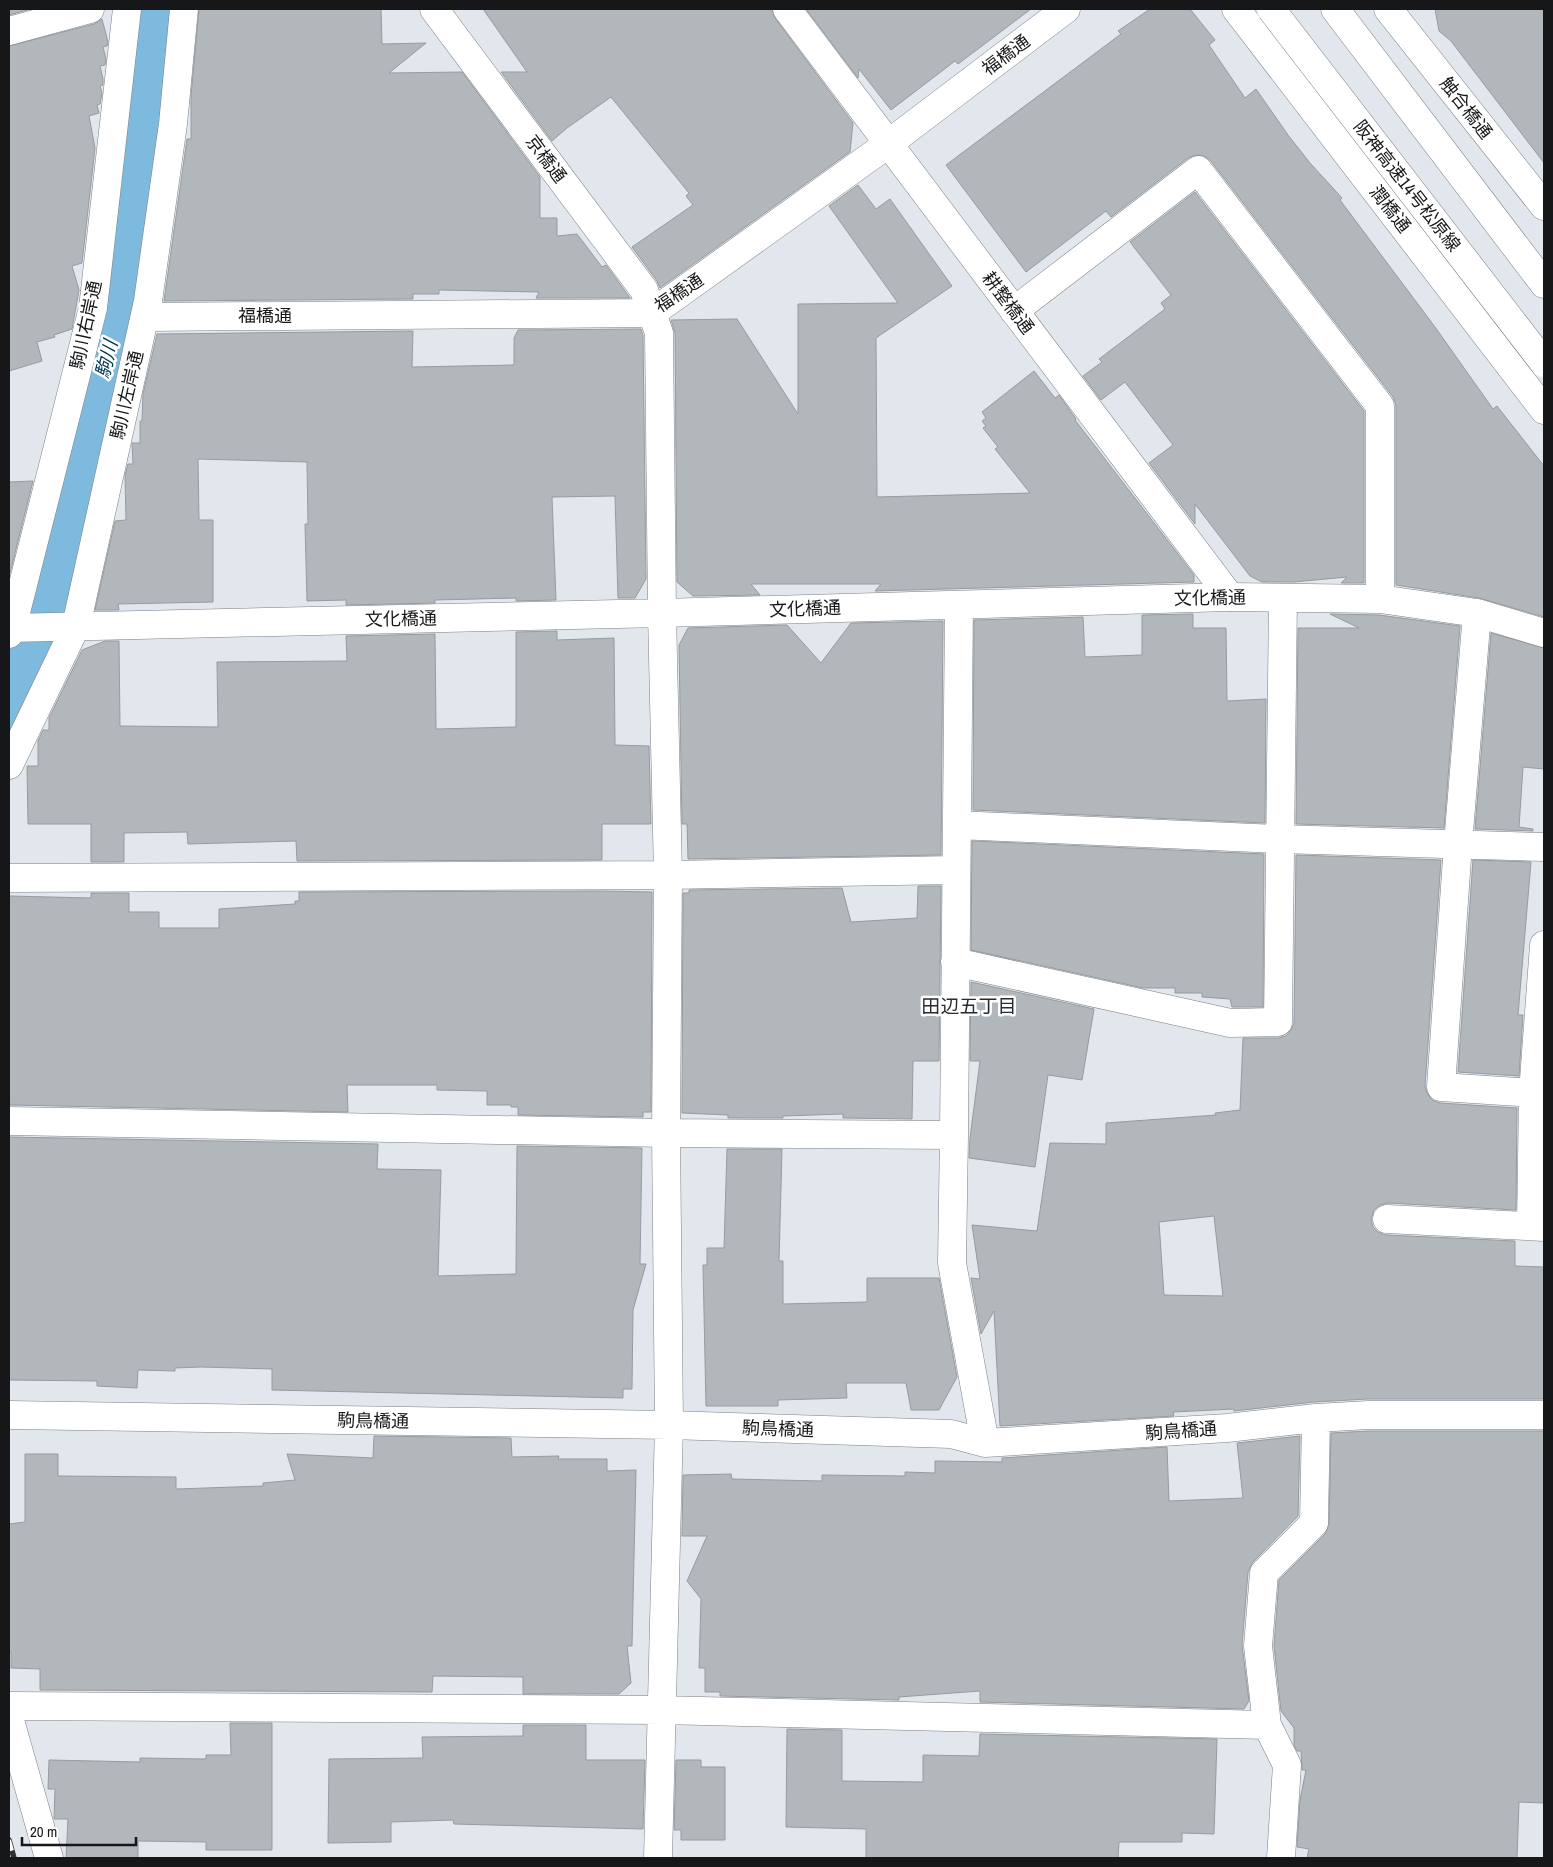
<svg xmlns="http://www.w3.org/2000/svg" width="1553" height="1867" font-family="'Archivo Narrow','Noto Sans JP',sans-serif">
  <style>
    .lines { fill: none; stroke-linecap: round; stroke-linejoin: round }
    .river { stroke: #7dbadd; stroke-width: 69 }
    .building { fill: #b2b7bc; stroke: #959ba0; fill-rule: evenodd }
    .minor-casing { stroke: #7b8085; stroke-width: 29 }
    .tertiary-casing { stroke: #7b8085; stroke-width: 29 }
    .motorway-casing { stroke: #7b8085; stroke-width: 29 }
    .minor { stroke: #fff; stroke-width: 28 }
    .tertiary { stroke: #fff; stroke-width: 28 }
    .motorway { stroke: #fff; stroke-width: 28 }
    .rail-casing { stroke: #2e3133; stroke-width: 5.5 }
    .rail { stroke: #fff; stroke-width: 4; stroke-dasharray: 11; stroke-linecap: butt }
    .motorway-bridge-casing { stroke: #7b8085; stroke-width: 29; stroke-linecap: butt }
    .motorway-bridge { stroke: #fff; stroke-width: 28 }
    .labels { text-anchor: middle; stroke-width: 5; stroke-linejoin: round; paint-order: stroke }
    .street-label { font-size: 18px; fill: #151719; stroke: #fff }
    .water-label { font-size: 19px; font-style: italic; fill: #053a52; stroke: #fff }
    .neighbourhood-label { font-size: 19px; fill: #272b2f; stroke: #fff }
  </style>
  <rect width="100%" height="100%" fill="#e1e7ec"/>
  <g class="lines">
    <path class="river" d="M9 698 24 666 49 586 120 304 155 9"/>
  </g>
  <path class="building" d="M9 9H31L9 15Z
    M199 9H381L382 44 426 43 389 73 462 72 540 177V218H557V236L577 234 602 267 606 265 630 298H536L539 292 439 290V294H413V299L164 301 187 139H191V96Z
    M483 9H772L775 18 853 123 850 152 660 288 657 281 632 247 693 205 686 196 689 193 611 97 567 128 552 141 501 72H527Z
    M806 9H1031L958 64 955 61 891 110 859 69 858 78Z
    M1150 9H1190L1215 40 1209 45 1245 98 1256 89 1288 135 1310 163 1342 198 1340 200 1435 327 1493 409 1497 406 1544 466V617L1479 598 1396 585V406L1393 397 1210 160 1204 156 1196 155 1188 158 1111 217 1106 211 1026 272 946 165 1121 34 1118 31Z
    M1435 9H1544V163L1451 41 1439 31Z
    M102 19 108 42 107 46 103 47 106 59 105 65 100 66 103 79V85L100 86 102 93 100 104 97 105 99 113 89 116 95 148 82 263 72 266 79 290 72 329 54 335 55 337 37 342 42 361 9 371V46L94 24Z
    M858 185 876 209 890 199 952 286 876 338 877 497 1030 493 995 449 998 447 983 428 986 426 982 421 986 418 982 412 1034 371 1055 398 1059 395 1076 419 1075 420 1194 575V582L875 591 881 584H751L760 595 693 596 677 582 675 333 671 320 737 319 798 414V304L898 303 829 206Z
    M1195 192 1364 411V583H1341L1347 577 1294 582H1262L1250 576 1195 504V524L1149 463 1173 445 1125 382 1101 400 1083 376 1102 362 1099 359 1165 309 1161 303 1171 295 1130 242Z
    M641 329 643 336 646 579 635 598H618L615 496 552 497 556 600 516 601V598L435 600V603L346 605V600L307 601 305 524H308L307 462 198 459 199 520H213V602L118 604 119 610H95L115 521 126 520 125 475 128 464H133L132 443H140V421H142L143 394 157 334 413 331 412 367 514 365V338L518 330Z
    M33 481 9 577V482Z
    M1193 614V628H1226L1227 701 1266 699 1265 823 973 810 974 620 1083 617 1085 657 1142 655V615Z
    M1330 614 1379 615 1460 626 1444 828 1296 824 1298 628H1359Z
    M943 621 941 855 688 859 687 824H682L679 645 688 628 787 625 821 663 851 623Z
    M557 631V640L614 638 615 745 649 746 651 824H602V860L297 861 296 841 188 844 187 832 124 833V862H91V824H28L27 766H38V741L43 730H49V718L82 650 105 641H119L120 726 218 727 217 662 347 661 346 636 435 634 436 729 516 727V632Z
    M1491 633 1544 648V769L1523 767 1519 827 1533 829V831L1475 829Z
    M972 841 1264 854 1263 1007H1232L1230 999 1202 997V993H1175V988H1143L971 950Z
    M1296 855 1441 860 1425 1086 1427 1093 1432 1100 1440 1103 1517 1108 1516 1210 1388 1203 1380 1205 1374 1210 1371 1219 1373 1227 1378 1232 1386 1235 1515 1241V1266L1544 1267V1399H1368L1314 1402 1234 1411V1409L1173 1412 1174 1416 1000 1426 994 1311 981 1334 971 1278 980 1279 972 1225 1037 1231 1050 1143 1106 1144V1123L1216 1115 1215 1113 1240 1110 1243 1038H1278L1286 1036 1291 1030 1294 1023ZM1214 1216 1223 1296 1164 1295 1159 1222Z
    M1473 860 1531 862 1518 1015H1523L1519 1076 1458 1072Z
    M918 886H941L939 1061H913L912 1119 843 1118V1114L783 1116V1118H728V1115L682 1113 683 893H689V890L842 888 851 922 917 918Z
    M602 891 652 892 651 1112H643V1117L518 1115V1107H511V1105H487V1091L437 1090V1085H347L348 1112 10 1105V1103H9V896L91 898V893H129V912H159V928H219V909L295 904V901H299V892Z
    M971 982 1094 1009 1082 1080 1048 1075 1035 1167 969 1158 970 1138 980 1061H970Z
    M9 1137 378 1144 377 1169 441 1170 438 1276 516 1274 517 1146 642 1148 640 1264H646L633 1310 632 1389H623V1398L272 1390V1369L201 1367 175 1368V1371L138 1370 137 1388 97 1386V1381L9 1380Z
    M727 1149H782L779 1261H783V1304L867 1302V1278H939L957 1377 939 1410H911L906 1383H846L847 1398 778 1400V1406H706L703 1265H707V1248H724Z
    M1369 1431H1544V1803L1519 1802 1517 1858H1307L1309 1849 1297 1847 1300 1800 1306 1770H1302L1301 1751H1297L1294 1745V1728L1281 1711 1274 1646 1279 1580 1325 1534 1329 1524 1331 1433Z
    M374 1436 511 1438 512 1457 559 1456 558 1459H607V1471L636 1470 632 1646H627L631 1683 619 1694H523V1677L433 1676 432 1692 40 1690V1669L11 1668V1652H9V1524L25 1522V1454H58V1476L176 1477V1489L263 1486V1483L295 1480 287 1454 373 1458Z
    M1300 1436 1298 1516 1253 1562 1248 1572 1242 1645 1249 1701 1244 1709 980 1702V1691L899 1697V1700L720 1696V1692H705V1668H699L701 1599 687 1581 707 1536H682L683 1475 731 1474 732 1479 822 1481V1475L905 1476V1472L935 1473V1461L1002 1462V1458L1167 1447 1169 1501 1243 1498 1237 1443Z
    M230 1723H272V1850H206V1842L138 1841V1858H66L68 1819H54L55 1789H48L49 1760 140 1762V1758L206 1759V1755H231Z
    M523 1725H586V1760H645L643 1829 454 1824 453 1820 391 1822V1842L328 1843 329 1759 423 1758 422 1737 523 1736Z
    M787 1729 842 1730V1781L923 1782V1755L979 1756 980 1734 1217 1739 1214 1834 1182 1833V1842H1119L1118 1858H866V1829L786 1827Z
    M676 1760H701V1767H725V1840H681V1830H674Z"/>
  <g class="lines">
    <g class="minor-casing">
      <path id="minor" d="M434 9 644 290 659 333 662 613 668 875 666 1133 669 1425 658 1858
        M1236 9 1544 410
        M1388 9 1544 206
        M9 31 90 9
        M1014 311 1198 170 1380 406V599
        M145 317 652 313 888 144 1066 9
        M959 605 954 1135 952 1263 985 1443
        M1477 613 1458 844 1441 1087 1533 1093
        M9 628 662 613 1230 597 1380 599 1477 613 1544 633
        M9 634 12 628 93 308 127 9
        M9 765 76 626 148 301 173 124 184 9
        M957 825 1280 839 1544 847
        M9 878 668 875 956 870
        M955 962 1230 1023 1278 1022 1283 598
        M9 1121 666 1133 954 1135
        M1387 1219 1544 1227
        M1531 1226 1533 1093 1544 945
        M9 1415 669 1425 951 1434 985 1443 1227 1428 1316 1418 1369 1415H1544
        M9 1706 661 1710 1267 1725
        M9 1717 49 1858
        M1281 1858 1287 1765 1267 1725 1258 1646 1264 1573 1314 1523 1316 1418"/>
    </g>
    <g class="tertiary-casing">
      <path id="tertiary" d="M787 9 1230 597"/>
    </g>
    <g class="motorway-casing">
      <path id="motorway" d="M1335 9 1544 284"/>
    </g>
    <use href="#minor" class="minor"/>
    <use href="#tertiary" class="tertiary"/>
    <use href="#motorway" class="motorway"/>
    <g class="rail-casing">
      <path id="rail" d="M9 1840 14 1858"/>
    </g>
    <use href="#rail" class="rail"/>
    <g class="motorway-bridge-casing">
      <path id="motorway-bridge" d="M1271 9 1544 363"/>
    </g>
    <use href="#motorway-bridge" class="motorway-bridge"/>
  </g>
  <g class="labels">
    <g class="street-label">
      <text transform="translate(1006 55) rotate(-37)" y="6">福橋通</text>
      <text transform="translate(1466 108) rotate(52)" y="6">触合橋通</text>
      <text transform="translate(546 159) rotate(53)" y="6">京橋通</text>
      <text transform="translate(1407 186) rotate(52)" y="6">阪神高速14号松原線</text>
      <text transform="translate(1390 209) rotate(52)" y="6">潤橋通</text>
      <text transform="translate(679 293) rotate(-34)" y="6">福橋通</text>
      <text transform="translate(1008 303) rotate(53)" y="6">耕整橋通</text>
      <text x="265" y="322">福橋通</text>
      <text transform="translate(86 325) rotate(-78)" y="6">駒川右岸通</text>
      <text transform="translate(127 395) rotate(-77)" y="6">駒川左岸通</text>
      <text transform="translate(1210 598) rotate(-1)" y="6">文化橋通</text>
      <text transform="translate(805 609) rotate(-2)" y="6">文化橋通</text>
      <text transform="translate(401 619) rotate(-1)" y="6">文化橋通</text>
      <text transform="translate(373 1421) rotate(1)" y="6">駒鳥橋通</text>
      <text transform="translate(778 1429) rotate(2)" y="6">駒鳥橋通</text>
      <text transform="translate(1181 1431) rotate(-4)" y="6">駒鳥橋通</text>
    </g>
    <g class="water-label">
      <text transform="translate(106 359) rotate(-76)" y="7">駒川</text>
    </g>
    <g class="neighbourhood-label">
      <text x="969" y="1013">田辺五丁目</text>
    </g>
  </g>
  <rect width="1553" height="1867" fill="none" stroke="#151719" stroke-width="20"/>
  <path d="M22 1837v8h114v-8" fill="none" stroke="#151719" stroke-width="2.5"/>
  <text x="30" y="1837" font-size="15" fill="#151719" stroke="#ffffff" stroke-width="4" paint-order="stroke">20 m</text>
</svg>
